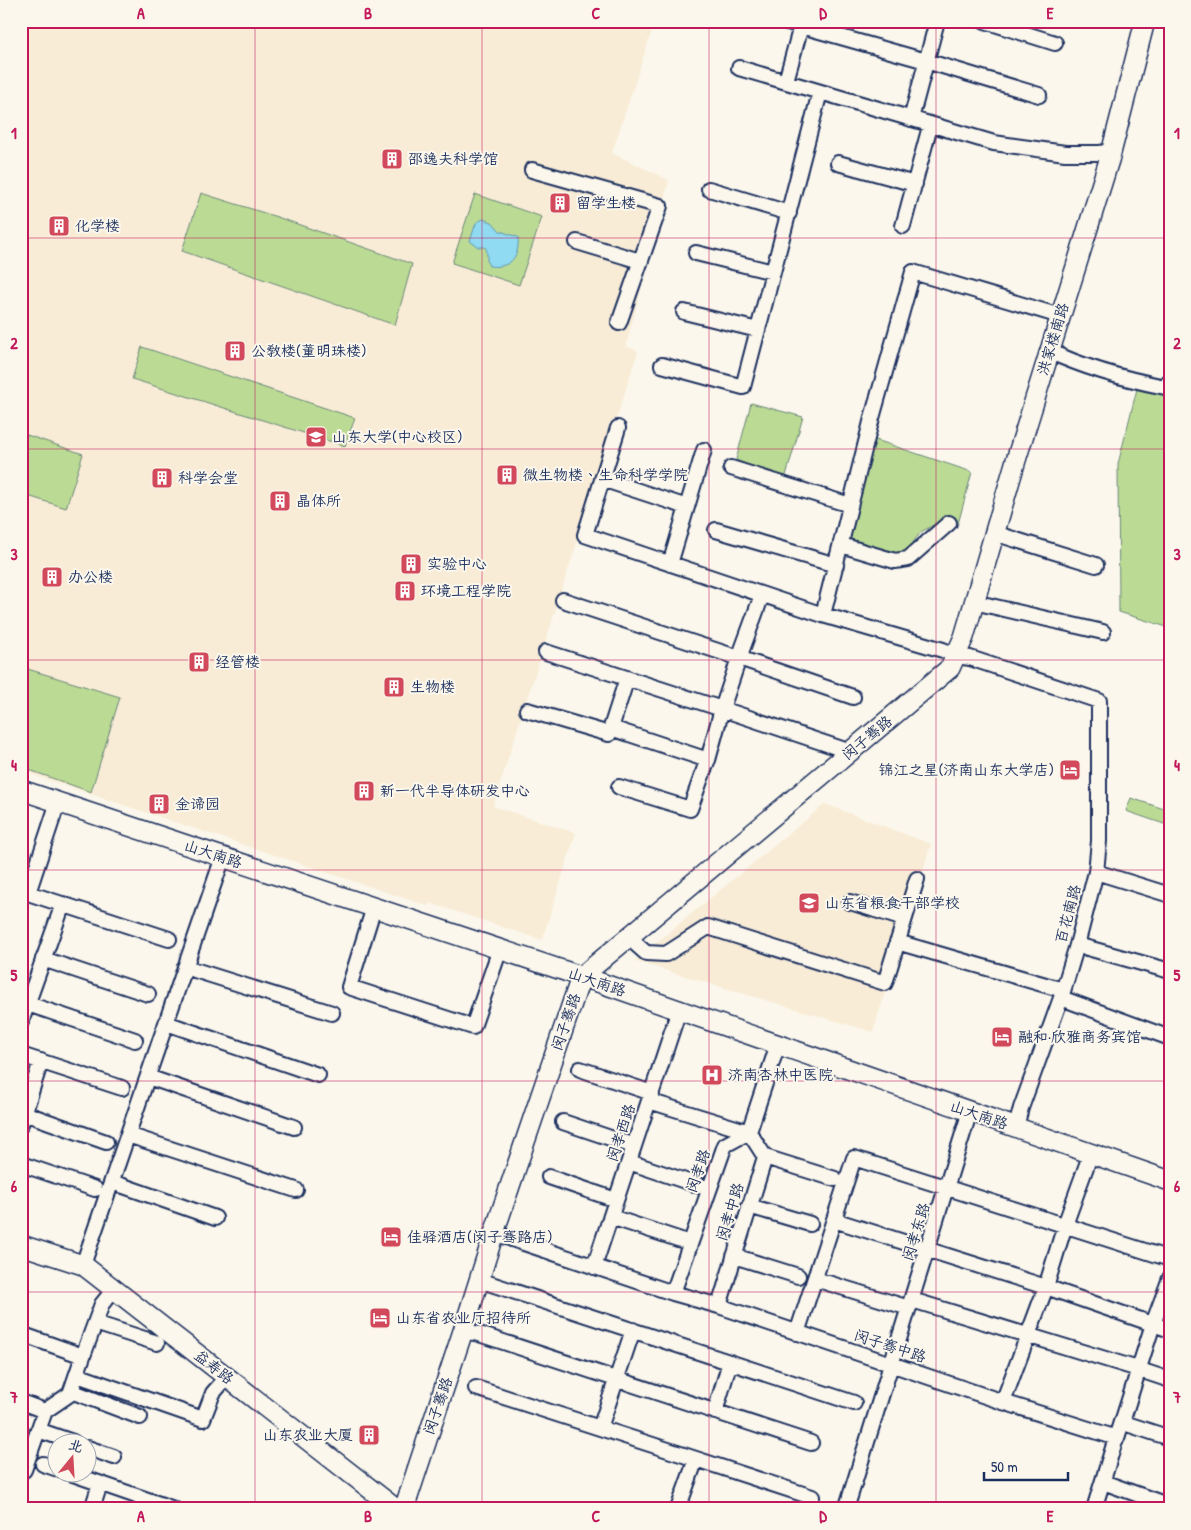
<svg xmlns="http://www.w3.org/2000/svg" width="1191" height="1530" font-family="'Patrick Hand','LXGW WenKai TC',sans-serif">
  <style>
    .built { fill: #f8ecd6 }
    .green { fill: #bbdb94; stroke: #6b8579 }
    .water { fill: #90dbf1; stroke: #6196b6 }
    .lines { fill: none; stroke-linecap: round; stroke-linejoin: round }
    .street-casing { stroke: #1b2f5e; stroke-width: 18 }
    .secondary-casing { stroke: #1b2f5e; stroke-width: 22 }
    .street { stroke: #fbf7ec; stroke-width: 14 }
    .secondary { stroke: #fbf7ec; stroke-width: 19 }
    .grid { fill: none; stroke: #c2185b; stroke-width: 1; stroke-opacity: 0.55 }
    .labels { text-anchor: middle; stroke-width: 4; stroke-linejoin: round; paint-order: stroke }
    .poi-label { font-size: 15px; fill: #1b2f5e; stroke: #fbf7ec; text-anchor: start }
    .street-label { font-size: 15px; fill: #1b2f5e; stroke: #fbf7ec }
    .neatline { fill: none; stroke: #c2185b; stroke-width: 2 }
    .grid-label { font-size: 16px; text-anchor: middle; font-weight: bold; fill: #c2185b }
  </style>
  <rect width="100%" height="100%" fill="#fbf7ec"/>
  <filter id="ink" filterUnits="userSpaceOnUse"><feTurbulence type="fractalNoise" baseFrequency=".02" numOctaves="2"/><feDisplacementMap in="SourceGraphic" scale="10" xChannelSelector="R" yChannelSelector="G"/><feConvolveMatrix kernelMatrix="1 2 1 2 8 2 1 2 1" color-interpolation-filters="sRGB"/></filter>
  <g filter="url(#ink)">
    <path class="built" d="M21 21H655L612 153 669 180 626 346 638 351 493 806 576 833 542 940 430 903 428 906 21 771Z
      M825 804 931 844 873 1032 634 961Z"/>
    <path class="green" d="M201 193 277 217 412 264 395 325 182 251Z
      M475 194 542 217 519 285 452 263Z
      M142 347 355 418 345 446 132 379Z
      M1141 373 1170 382V628L1119 612 1118 464Z
      M751 403 803 417 785 479 736 460Z
      M21 433 83 454 66 508 28 496 21 515Z
      M873 439 972 472 958 524 937 523 921 532 901 558 846 540Z
      M21 667 120 697 91 792 21 767Z
      M1131 798 1170 811V826L1126 811Z"/>
    <path class="water" d="M483 219 492 222 500 231 518 237C520 258 509 269 489 266 485 259 489 253 485 247H478L470 241 476 223Z"/>
    <g class="lines">
      <g class="street-casing">
        <path id="street" d="M784 21 926 61 1039 95
          M985 21 1055 43
          M739 68 994 143 1065 153H1100L1112 151
          M786 81 801 26
          M911 119 937 21
          M838 163 915 184
          M532 170 660 206 619 323
          M709 189 789 213
          M903 226 929 130
          M577 242 640 261
          M696 253 773 272
          M684 312 758 330
          M1049 351C1085 368 1125 379 1165 387L1170 380
          M662 365 743 387 820 92
          M618 428 585 535 823 615 943 650 957 656 970 658 1099 701V841L1096 872 1077 945 1061 998 1021 1108 1016 1127
          M731 468 850 505
          M602 479 687 507
          M716 530 836 565
          M994 533 1096 565
          M841 545 895 561 908 559 949 523
          M670 564 704 450
          M563 600 739 658 762 595
          M974 602 1103 632
          M823 615 872 418 913 272 1060 316
          M546 652 722 709 739 658 853 697
          M527 710 609 734 627 678
          M611 728 708 760 722 709 851 752
          M619 787 690 809 709 756
          M58 802 28 893 169 939
          M1096 872 1170 895
          M850 902 904 919
          M374 907 349 987 473 1027 500 949
          M629 938 646 953 666 954 708 927 885 983 917 879
          M897 942 1063 990
          M1077 945 1170 971
          M43 959 148 994
          M185 967 332 1013
          M1061 998 1170 1038
          M28 1004 135 1040
          M21 1022 63 904
          M166 1023 318 1075
          M21 1055 122 1088
          M580 1069 652 1093
          M148 1077 294 1127
          M649 1101 749 1132 765 1157 719 1306
          M21 1112 106 1142
          M563 1122 634 1146
          M21 1124 41 1061
          M128 1135 296 1190
          M765 1157 835 1179
          M629 1162 709 1189
          M21 1164 95 1189
          M549 1177 616 1200
          M112 1182 215 1218
          M749 1206 810 1224
          M611 1217 690 1243
          M834 1220 1046 1287 1170 1330
          M494 1233 673 1293 719 1306 1003 1402 1117 1438 1153 1324 1170 1278
          M734 1256 798 1276
          M83 1265 223 857
          M594 1267 679 1010
          M815 1279 909 1308
          M479 1280 854 1403
          M673 1293 725 1145 749 1132 778 1044
          M912 1300 1138 1369
          M95 1323 157 1343
          M463 1331 479 1334 811 1443
          M797 1333 854 1158 1170 1259
          M21 1334 83 1356 70 1394 45 1411
          M83 1356 102 1304 114 1289
          M1134 1368 1170 1380
          M77 1375 203 1419 213 1393 227 1377
          M476 1388 600 1428 633 1330
          M71 1391 140 1417
          M21 1402 45 1411 24 1470
          M1003 1402 1046 1287 1065 1225 1091 1153
          M715 1412 730 1362
          M600 1428 696 1459
          M38 1430 73 1442
          M88 1448 114 1457
          M43 1464 58 1469
          M67 1472 174 1509
          M1103 1482 1170 1506
          M848 1503 970 1111
          M92 1509 100 1484
          M678 1509 696 1459 812 1497
          M1094 1509 1121 1422 1170 1438"/>
      </g>
      <g class="secondary-casing">
        <path id="secondary" d="M21 790 601 983 1170 1181
          M21 1245 83 1265 396 1509
          M404 1509 463 1331 494 1233 581 977 950 668 964 637 1016 460 1110 157 1145 21"/>
      </g>
      <use href="#street" class="street"/>
      <use href="#secondary" class="secondary"/>
    </g>
  </g>
  <path class="grid" d="M255 21V1509M482 21V1509M709 21V1509M936 21V1509M21 238H1170M21 449H1170M21 660H1170M21 870H1170M21 1081H1170M21 1292H1170"/>
  <defs>
    <g id="building-square" transform="scale(1.125)"><rect x="-9" y="-9" width="18" height="18" rx="4" fill="#d1495b" stroke="#fbf7ec"/><path d="M-4-6H4V6H1V3H-1V6H-4ZM-2.5-4.3h1.7v1.8h-1.7ZM.8-4.3h1.7v1.8H.8ZM-2.5-1h1.7V.8h-1.7ZM.8-1h1.7V.8H.8Z" fill="#fff"/></g>
    <g id="university-square" transform="scale(1.125)"><rect x="-9" y="-9" width="18" height="18" rx="4" fill="#d1495b" stroke="#fbf7ec"/><path d="M0-5L7-2L0 1L-7-2ZM-4 1L0 2.5L4 1V4Q0 6-4 4Z" fill="#fff"/></g>
    <g id="hotel-square" transform="scale(1.125)"><rect x="-9" y="-9" width="18" height="18" rx="4" fill="#d1495b" stroke="#fbf7ec"/><path d="M-6-4.5h1.5V1H6V5H4.5V3h-9V5H-6ZM-4 0a1.8 1.8 0 1 1 3.6 0ZM.5 0V-2.5h3Q6-2.5 6 0Z" fill="#fff"/></g>
    <g id="hospital-square" transform="scale(1.125)"><rect x="-9" y="-9" width="18" height="18" rx="4" fill="#d1495b" stroke="#fbf7ec"/><path d="M-5-5h3v3.5h4V-5h3V5h-3V1.5h-4V5h-3Z" fill="#fff"/></g>
  </defs>
  <g fill-rule="evenodd">
    <use href="#building-square" x="392" y="159"/>
    <use href="#building-square" x="560" y="203"/>
    <use href="#building-square" x="59" y="226"/>
    <use href="#building-square" x="235" y="351"/>
    <use href="#university-square" x="316" y="437"/>
    <use href="#building-square" x="507" y="475"/>
    <use href="#building-square" x="162" y="478"/>
    <use href="#building-square" x="280" y="501"/>
    <use href="#building-square" x="411" y="564"/>
    <use href="#building-square" x="52" y="577"/>
    <use href="#building-square" x="405" y="591"/>
    <use href="#building-square" x="199" y="662"/>
    <use href="#building-square" x="394" y="687"/>
    <use href="#hotel-square" x="1070" y="770"/>
    <use href="#building-square" x="364" y="791"/>
    <use href="#building-square" x="159" y="804"/>
    <use href="#university-square" x="809" y="903"/>
    <use href="#hotel-square" x="1002" y="1037"/>
    <use href="#hospital-square" x="712" y="1075"/>
    <use href="#hotel-square" x="391" y="1237"/>
    <use href="#hotel-square" x="380" y="1318"/>
    <use href="#building-square" x="369" y="1435"/>
  </g>
  <g class="labels">
    <g class="poi-label">
      <text x="408" y="164">邵逸夫科学馆</text>
      <text x="576" y="208">留学生楼</text>
      <text x="75" y="231">化学楼</text>
      <text x="251" y="356">公教楼(董明珠楼)</text>
      <text x="332" y="442">山东大学(中心校区)</text>
      <text x="523" y="480">微生物楼、生命科学学院</text>
      <text x="178" y="483">科学会堂</text>
      <text x="296" y="506">晶体所</text>
      <text x="427" y="569">实验中心</text>
      <text x="68" y="582">办公楼</text>
      <text x="421" y="596">环境工程学院</text>
      <text x="215" y="667">经管楼</text>
      <text x="410" y="692">生物楼</text>
      <text x="1054" y="775" text-anchor="end">锦江之星(济南山东大学店)</text>
      <text x="380" y="796">新一代半导体研发中心</text>
      <text x="175" y="809">金谛园</text>
      <text x="825" y="908">山东省粮食干部学校</text>
      <text x="1018" y="1042">融和·欣雅商务宾馆</text>
      <text x="728" y="1080">济南杏林中医院</text>
      <text x="407" y="1242">佳驿酒店(闵子骞路店)</text>
      <text x="396" y="1323">山东省农业厅招待所</text>
      <text x="353" y="1440" text-anchor="end">山东农业大厦</text>
    </g>
    <g class="street-label">
      <text transform="translate(1053 339) rotate(-73)" y="5">洪家楼南路</text>
      <text transform="translate(867 738) rotate(-40)" y="5">闵子骞路</text>
      <text transform="translate(213 854) rotate(18)" y="5">山大南路</text>
      <text transform="translate(1068 914) rotate(-75)" y="5">百花南路</text>
      <text transform="translate(597 982) rotate(19)" y="5">山大南路</text>
      <text transform="translate(566 1022) rotate(-71)" y="5">闵子骞路</text>
      <text transform="translate(979 1115) rotate(19)" y="5">山大南路</text>
      <text transform="translate(621 1133) rotate(-72)" y="5">闵孝西路</text>
      <text transform="translate(698 1171) rotate(-71)" y="5">闵孝路</text>
      <text transform="translate(730 1212) rotate(-73)" y="5">闵孝中路</text>
      <text transform="translate(916 1232) rotate(-73)" y="5">闵孝东路</text>
      <text transform="translate(890 1346) rotate(18)" y="5">闵子骞中路</text>
      <text transform="translate(214 1367) rotate(38)" y="5">益寿路</text>
      <text transform="translate(438 1406) rotate(-71)" y="5">闵子骞路</text>
    </g>
  </g>
  <rect width="1191" height="1530" fill="none" stroke="#fbf7ec" stroke-width="55"/>
  <g transform="translate(72 1458) rotate(18)"><circle r="24" fill="#fbf7ec" stroke="#a1a7b3"/>
  <path d="M0-4L9 19L0 12L-9 19Z" fill="#d1495b"/>
  <text y="-8" font-size="14" font-weight="bold" text-anchor="middle" fill="#1b2f5e">北</text>
  </g>
  <path d="M984 1472v8h84v-8" fill="none" stroke="#1b2f5e" stroke-width="2.5"/>
  <text x="991" y="1472" font-size="15" fill="#1b2f5e" stroke="#fbf7ec" stroke-width="4" paint-order="stroke">50 m</text>
  <rect x="28" y="28" width="1136" height="1474" class="neatline"/>
  <g class="grid-label">
    <text x="141" y="19">A</text>
    <text x="368" y="19">B</text>
    <text x="596" y="19">C</text>
    <text x="823" y="19">D</text>
    <text x="1050" y="19">E</text>
    <text x="14" y="139">1</text>
    <text x="1177" y="139">1</text>
    <text x="14" y="349">2</text>
    <text x="1177" y="349">2</text>
    <text x="14" y="560">3</text>
    <text x="1177" y="560">3</text>
    <text x="14" y="771">4</text>
    <text x="1177" y="771">4</text>
    <text x="14" y="981">5</text>
    <text x="1177" y="981">5</text>
    <text x="14" y="1192">6</text>
    <text x="1177" y="1192">6</text>
    <text x="14" y="1403">7</text>
    <text x="1177" y="1403">7</text>
    <text x="141" y="1522">A</text>
    <text x="368" y="1522">B</text>
    <text x="596" y="1522">C</text>
    <text x="823" y="1522">D</text>
    <text x="1050" y="1522">E</text>
  </g>
</svg>
